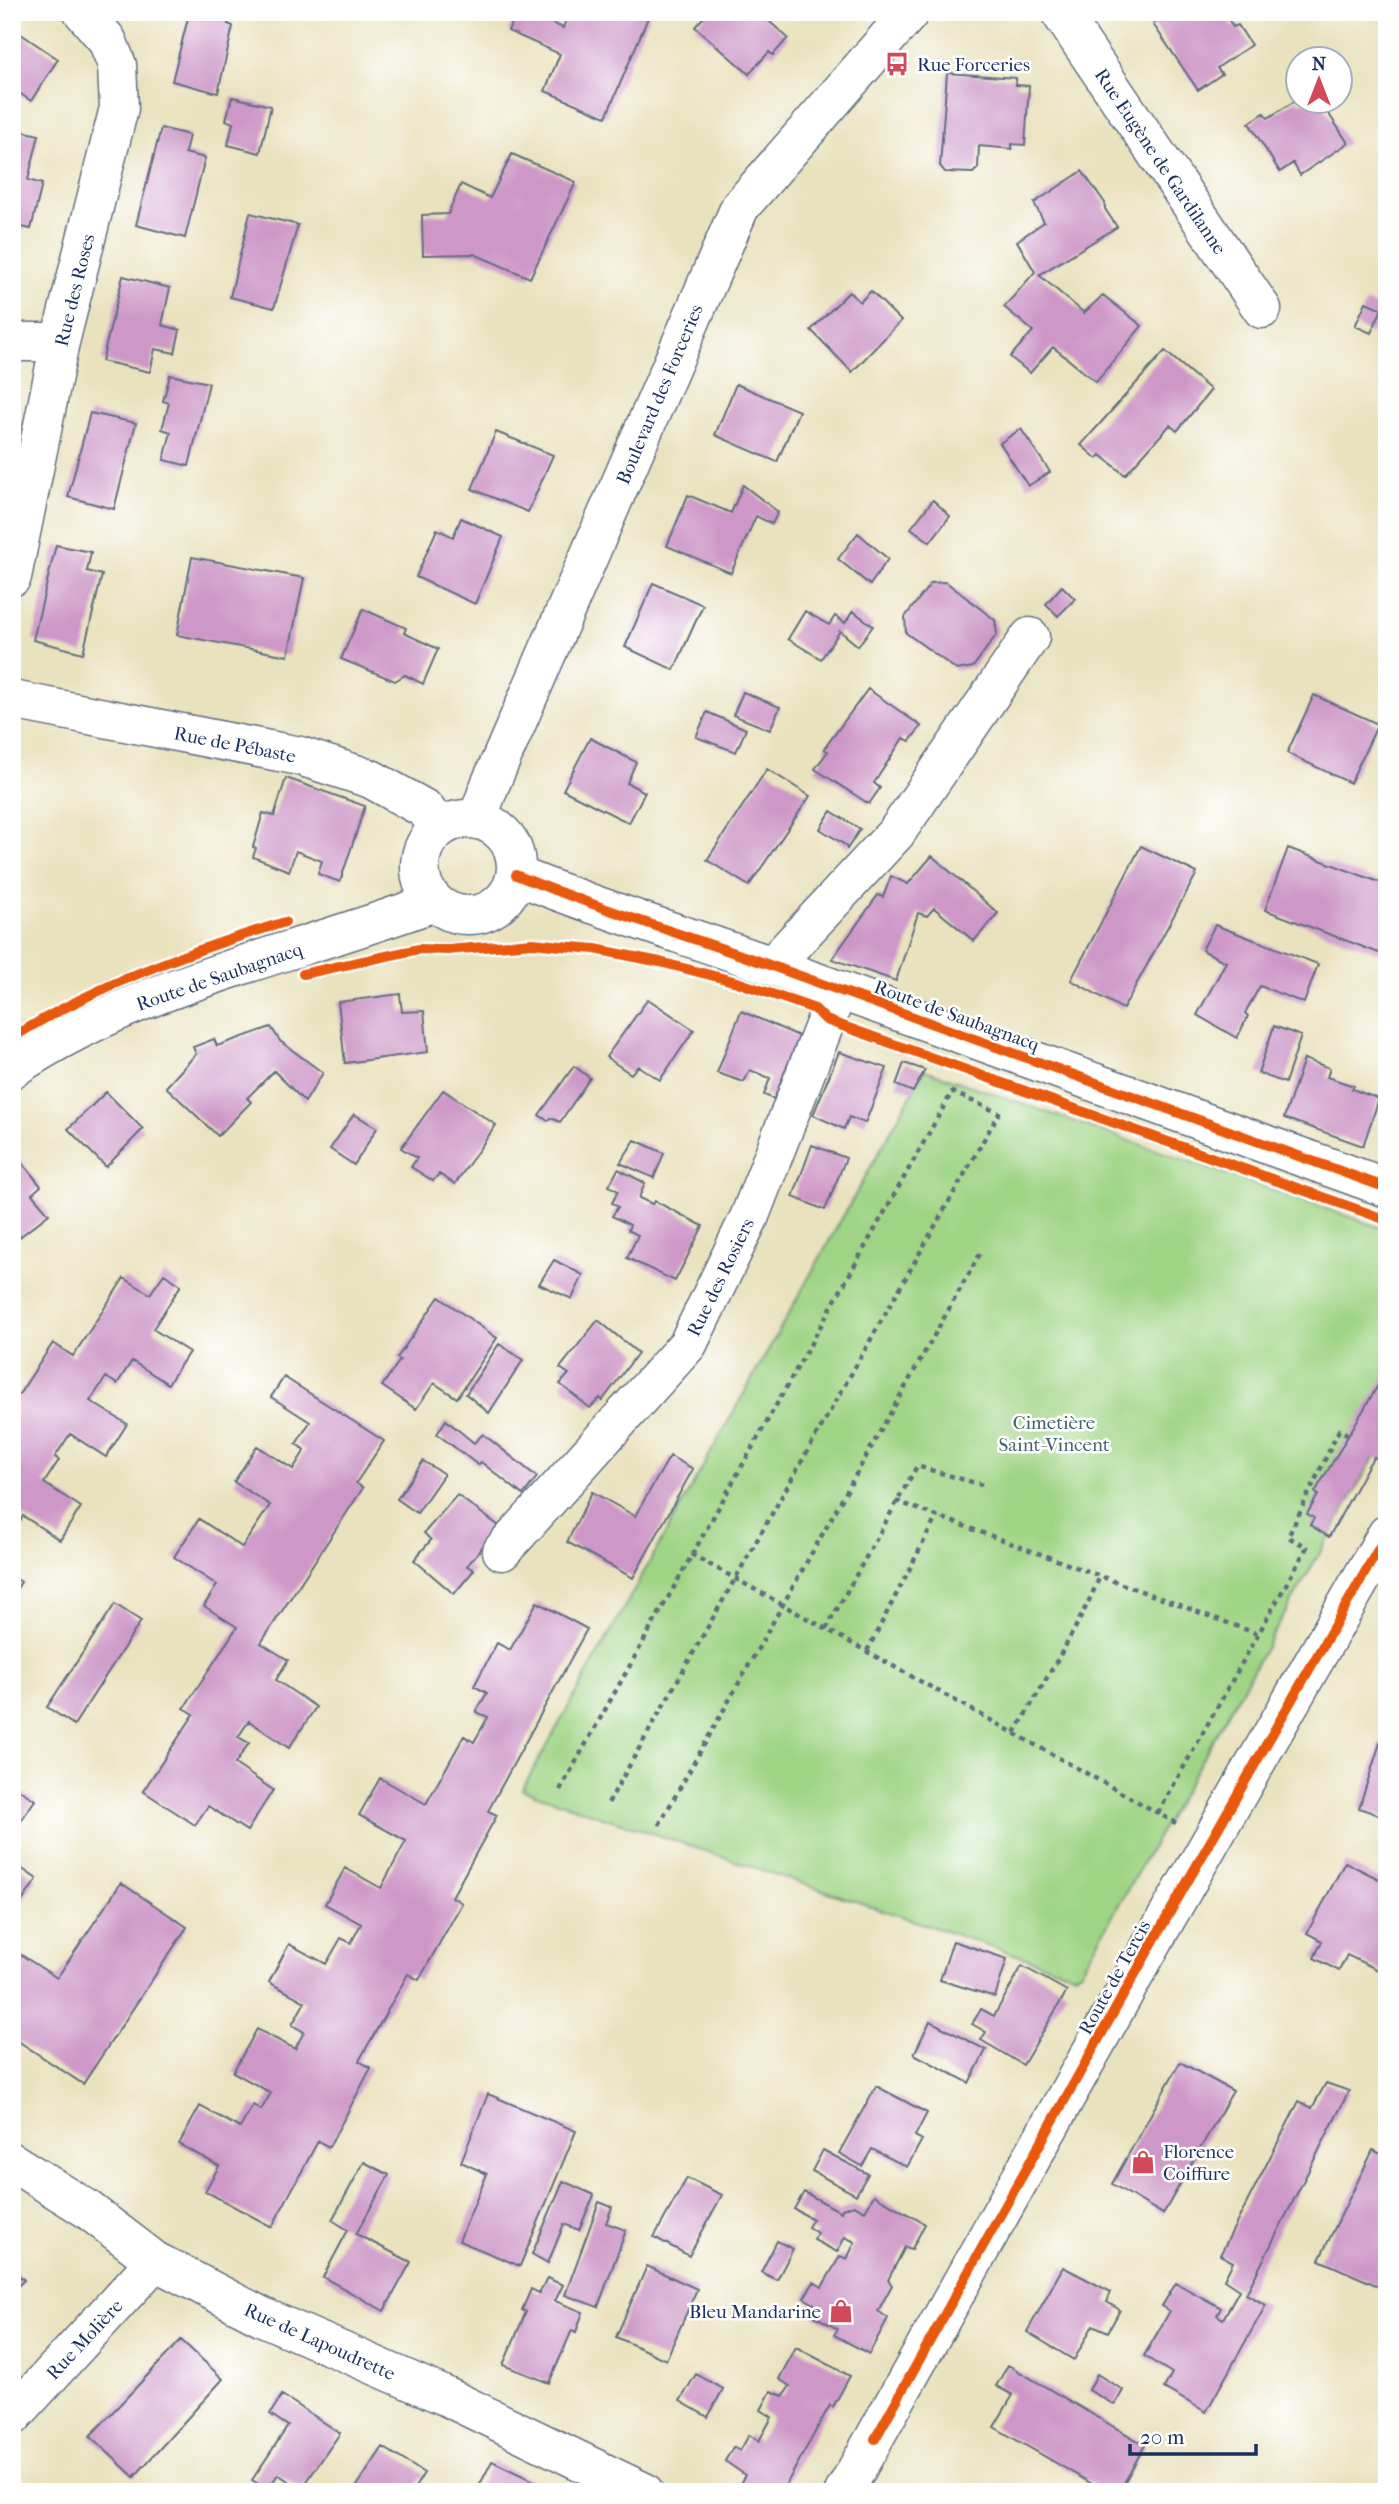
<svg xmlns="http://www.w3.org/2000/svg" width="1399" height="2504" font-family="'IM FELL French Canon',serif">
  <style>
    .green { fill: #9fd484; stroke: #5d8271; stroke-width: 2 }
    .building { fill: #cd97c7 }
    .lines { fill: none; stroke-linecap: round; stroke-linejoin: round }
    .minor-casing { stroke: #636e80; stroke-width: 41 }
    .secondary-casing { stroke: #636e80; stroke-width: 41 }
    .path { stroke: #636e80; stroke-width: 4.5; stroke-dasharray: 5 5; stroke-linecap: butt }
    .minor { stroke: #fff; stroke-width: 38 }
    .secondary { stroke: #fff; stroke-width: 38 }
    .cycleway-casing { stroke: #fff; stroke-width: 15 }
    .cycleway { stroke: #e8590c; stroke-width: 10 }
    .labels { text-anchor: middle; stroke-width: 5; stroke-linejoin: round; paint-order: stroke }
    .poi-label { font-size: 19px; fill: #1b2f5e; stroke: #fff; text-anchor: start }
    .street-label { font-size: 19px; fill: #1b2f5e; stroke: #fff }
    .park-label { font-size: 19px; fill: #436169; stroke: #fff }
  </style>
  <rect width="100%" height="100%" fill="#fff"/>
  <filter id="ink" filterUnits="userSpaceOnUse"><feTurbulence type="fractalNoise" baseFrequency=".0143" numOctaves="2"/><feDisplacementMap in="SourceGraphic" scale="14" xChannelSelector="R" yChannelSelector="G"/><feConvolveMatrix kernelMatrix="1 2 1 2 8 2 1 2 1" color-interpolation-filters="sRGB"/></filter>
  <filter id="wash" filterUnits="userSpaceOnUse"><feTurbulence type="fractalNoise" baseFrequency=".00686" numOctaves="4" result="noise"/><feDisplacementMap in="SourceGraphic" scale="28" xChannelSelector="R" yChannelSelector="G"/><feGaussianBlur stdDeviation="1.57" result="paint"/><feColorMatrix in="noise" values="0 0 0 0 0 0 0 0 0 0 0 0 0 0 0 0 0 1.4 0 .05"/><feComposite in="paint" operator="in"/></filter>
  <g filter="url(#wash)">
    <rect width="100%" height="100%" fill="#e9e2be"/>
    <path class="green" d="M925 1070 1387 1230V1435L1081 1971 1074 1974 522 1790Z"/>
    <g id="blocks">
      <path class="building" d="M196 12H230L228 24 233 26 218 93 172 81 189 14 195 17Z
        M517 12H526L563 28 569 12 650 13 606 117 545 91 560 54 508 31Z
        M708 12H759L788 38 773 55 769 52 749 74 695 27Z
        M1171 12H1224L1233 27 1238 25 1251 45 1217 68 1222 74 1198 90 1153 24Z
        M12 28 58 59 31 101 12 88Z
        M947 73 1016 78V85L1029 86 1025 145 1012 144V149L979 146 978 168 973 173 945 172 940 166Z
        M232 97 271 106 260 153 228 145 233 123 226 120Z
        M1298 99V102H1321L1348 143 1300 175 1293 163 1280 172 1249 123 1264 113 1268 118Z
        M161 128 189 135 185 153 205 158 185 238 136 225Z
        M12 129 39 135 28 180 42 184 31 229 12 225Z
        M512 154 576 182 530 278 474 254 423 255 422 215 448 214 461 184 490 198Z
        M1082 171 1105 203V209L1117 227 1039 275 1084 313 1103 295 1142 326 1096 382 1053 347 1030 373 1010 357 1033 331 1004 307 1035 272 1017 241 1044 222 1034 203Z
        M250 213 298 225 274 308 230 297Z
        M123 276 170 288 162 325 180 330 175 353 155 349 150 372 102 361Z
        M871 291 901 321 852 372 811 330 849 292 860 302Z
        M1366 302 1382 309 1371 333 1355 326Z
        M1165 351 1211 390 1177 431 1170 425 1125 475 1101 455 1097 459 1081 445Z
        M170 375 209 383 189 466 164 460 171 432 162 429 169 403 163 401Z
        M736 384 799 411 777 462 715 435Z
        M90 413 136 423 114 509 68 497Z
        M1021 429 1050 472 1028 486 1000 443Z
        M496 432 553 455 528 512 472 489Z
        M743 485 778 512 772 524 756 516 731 573 667 546 688 495 731 513Z
        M933 500 950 516 930 542 911 528Z
        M461 518 503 537 475 604 416 577 437 529 453 537Z
        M858 533 888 559 870 585 838 559Z
        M56 545 91 552 87 571 102 575 83 653 33 640Z
        M192 557 304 578 288 656 177 635Z
        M946 582 995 620 997 634 973 667 957 670 906 633 905 617 931 583Z
        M653 583 703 605 674 670 625 647Z
        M1062 586 1075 599 1058 616 1046 604Z
        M363 609 406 628 404 633 438 649 423 684 405 675 395 681 341 659Z
        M805 611 829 625 835 616 845 623 853 611 873 626 858 646 840 631 821 659 788 639Z
        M868 689 921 726 910 741 903 738 874 783 880 788 869 804 815 769 828 751 824 749Z
        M743 692 780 707 770 730 733 715Z
        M1314 695 1378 724 1350 783 1287 753Z
        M707 712 746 729 736 752 696 737Z
        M590 738 636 762 627 783 645 792 629 823 563 790Z
        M767 769 810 796 749 886 707 860Z
        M286 778 365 806 340 882 318 874 322 861 296 851 289 871 253 857 256 848 253 847 263 813 274 816Z
        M831 811 860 829 847 849 845 845 820 829Z
        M1141 846 1197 873 1123 1009 1071 980Z
        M1288 848 1387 885V956L1265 910Z
        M932 856 998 913 974 941 934 908 927 916 918 913 896 981 832 959 878 895 883 897 891 876 908 884Z
        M1215 925 1318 964 1304 1003 1260 986 1245 1013 1248 1016 1237 1038 1197 1015 1226 962 1202 950Z
        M400 994 402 1012 424 1011 428 1052 345 1063 338 1002Z
        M648 999 694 1030 660 1080 638 1066 631 1074 606 1057Z
        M741 1011 799 1036 774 1099 764 1095 770 1078 750 1070 744 1082 717 1073Z
        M1274 1026 1301 1036 1285 1083 1258 1073Z
        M271 1027 280 1041 323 1073 305 1102 274 1071 247 1098 251 1102 218 1136 166 1087 196 1054 193 1047 214 1039 217 1046Z
        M839 1052 887 1068 865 1123 849 1117 844 1129 813 1115Z
        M1304 1059 1330 1068 1327 1077 1354 1086 1352 1089 1379 1099 1363 1146 1284 1118Z
        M904 1063 925 1070 913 1092 896 1085Z
        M574 1066 590 1078 560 1122 551 1118 548 1121 539 1115Z
        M443 1090 496 1125 455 1184 439 1174 433 1181 411 1167 417 1158 401 1148Z
        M106 1092 143 1129 106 1167 68 1129Z
        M354 1114 377 1128 354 1165 330 1149Z
        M635 1140 664 1153 654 1178 620 1163Z
        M812 1145 846 1158 825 1210 793 1197Z
        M12 1150 41 1186 32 1194 49 1214 16 1240 12 1234Z
        M618 1169 645 1183 639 1198 652 1204 655 1201 703 1226 675 1281 627 1258 638 1235 628 1230 630 1225 612 1216 618 1207 612 1203 618 1191 609 1186Z
        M554 1260 583 1275 572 1299 539 1284Z
        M164 1274 181 1285 153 1329 189 1352 168 1384 132 1361 117 1384 106 1377 90 1401 127 1424 106 1457 70 1434 55 1457 59 1460 44 1483 81 1507 60 1540 23 1516 12 1533V1405L53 1343 73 1356 124 1278 150 1294Z
        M439 1297 497 1338 457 1398 434 1383 416 1409 382 1386 400 1360 397 1358Z
        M598 1320 638 1353 602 1401 600 1398 590 1408 560 1384 569 1374 560 1368Z
        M499 1344 523 1360 489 1413 466 1394Z
        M1387 1370V1454L1383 1461 1374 1457 1369 1464 1329 1537 1310 1525 1314 1518 1307 1514 1318 1495 1315 1492Z
        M284 1377 384 1441 356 1483 363 1488 261 1643 288 1660 276 1680 316 1707 289 1748 249 1721 238 1737 249 1743 235 1764 273 1790 247 1831 208 1806 195 1825 143 1791 194 1714 184 1708 237 1627 204 1606 217 1585 174 1557 199 1519 242 1547 270 1505 234 1482 257 1446 293 1469 305 1450 296 1444 310 1422 271 1397Z
        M446 1420 474 1443 483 1434 537 1477 523 1495 481 1462 478 1465 437 1434Z
        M670 1456 693 1469 633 1578 567 1542 592 1492 635 1516Z
        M423 1461 444 1474 417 1513 397 1499Z
        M457 1495 499 1526 467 1566 474 1570 454 1594 414 1560 431 1540 424 1533Z
        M12 1576 21 1582 12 1596Z
        M537 1602 587 1629 488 1811 497 1815 452 1897 462 1903 419 1980 408 1974 359 2061 371 2068 329 2147 318 2141 272 2227 205 2191 219 2166 179 2144 200 2106 240 2128 253 2105 261 2110 271 2093 233 2072 257 2029 295 2049 304 2032 292 2025 305 2002 269 1982 289 1944 326 1964 341 1938 351 1943 361 1924 325 1904 345 1868 381 1888 406 1841 359 1815 380 1778 426 1804 464 1736 474 1742 488 1717 476 1712 487 1693 474 1686 497 1643 510 1650Z
        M115 1604 141 1621 74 1725 47 1707Z
        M1380 1743 1387 1745V1818L1359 1808Z
        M12 1785 35 1800 16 1828 12 1826Z
        M12 1862 37 1879 18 1907 12 1903Z
        M1345 1862 1387 1883V1963L1382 1972 1347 1955 1339 1971 1314 1958 1322 1941 1307 1933Z
        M121 1883 187 1927 83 2084 12 2037V1949L57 1978Z
        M953 1941 1007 1959 995 1997 940 1980Z
        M1022 1966 1067 1991 1023 2065 981 2040 986 2032 972 2024 981 2009 994 2016Z
        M930 2021 986 2050 969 2083 914 2054Z
        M1180 2062 1233 2091 1163 2214 1112 2184Z
        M1326 2083 1349 2091 1246 2294 1266 2305 1206 2412 1164 2388 1172 2373 1144 2356 1170 2311 1162 2306 1176 2283 1221 2308 1217 2315 1223 2319 1239 2290 1224 2280 1233 2262 1220 2255 1299 2101 1312 2108Z
        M876 2086 927 2113 915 2136 922 2140 907 2167 872 2149 862 2166 839 2153Z
        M488 2094 576 2131 520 2266 459 2241 487 2174 461 2162Z
        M823 2150 868 2174 856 2195 812 2171Z
        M1373 2150 1387 2157V2290L1319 2260Z
        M364 2162 389 2175 356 2234 411 2262 384 2311 323 2277 348 2230 332 2220Z
        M687 2178 722 2195 689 2256 654 2237Z
        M563 2181 594 2195 579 2230 564 2224 548 2263 532 2254Z
        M804 2192 841 2212 842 2209 854 2205 865 2211 874 2195 925 2224 912 2249 905 2247 888 2280 892 2285 878 2311 888 2318 869 2354 834 2335 838 2329 809 2313 814 2304 804 2298 814 2282 822 2287 840 2256 847 2259 855 2242 845 2237 837 2252 814 2240 817 2233 808 2227 813 2219 794 2209Z
        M599 2202 612 2207 606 2223 626 2230 598 2307 565 2295Z
        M777 2241 793 2249 777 2280 761 2272Z
        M647 2266 697 2289 666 2360 616 2337Z
        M1063 2267 1111 2292 1107 2302 1120 2310 1108 2332 1093 2325 1074 2360 1027 2332Z
        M12 2269 24 2280 12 2292Z
        M547 2278 563 2285 555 2301 583 2312 576 2332 572 2330 549 2383 503 2365 526 2312 522 2310 531 2289 539 2293Z
        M181 2340 223 2379 134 2477 90 2436Z
        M796 2347 850 2376 833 2407 830 2405 782 2492H747L738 2487 745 2475 725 2461 733 2447 740 2451 749 2435 759 2441 772 2417 761 2410 771 2391 783 2396 790 2386 779 2379Z
        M1008 2365 1145 2445 1119 2492H1106L994 2427 1013 2395 996 2386Z
        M696 2374 723 2389 708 2417 680 2401Z
        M1097 2374 1123 2390 1115 2405 1089 2390Z
        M282 2395 340 2433 301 2490 278 2474 268 2490 252 2480 288 2426 270 2414Z
        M383 2447 424 2473 412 2492H353Z
        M492 2461 556 2492H476Z"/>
    </g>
  </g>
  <g filter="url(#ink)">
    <use href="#blocks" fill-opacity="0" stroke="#636e80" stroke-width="2"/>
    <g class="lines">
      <g class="minor-casing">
        <path id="minor" d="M1060 12 1262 309
          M12 342H60
          M12 577 60 342 119 108 117 65 107 40 83 12
          M12 700 300 756 371 779 425 809 440 828
          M420 867a48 48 0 1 1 96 0a48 48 0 1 1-96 0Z
          M477 819 490 785 740 207 910 12
          M516 875C601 910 689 936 775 967 979 1040 1183 1115 1387 1188
          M772 966 896 833 1030 637
          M12 1069C139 983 293 955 434 902
          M502 1551 688 1344 749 1218 838 990
          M12 2162 87 2209 155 2261 263 2317 443 2395 644 2492
          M12 2417 155 2261"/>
      </g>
      <g class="secondary-casing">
        <path id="secondary" d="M844 2492 1158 1933 1387 1534"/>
      </g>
      <path class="path" d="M1386 1455H1387
        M896 1501 1258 1634
        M691 1554 1176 1823
        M826 1629 917 1466 982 1485
        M867 1651 937 1516
        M1015 1733C1044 1681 1077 1631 1100 1576
        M560 1790 952 1092 999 1113 607 1805
        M1158 1813 1307 1547 1288 1537 1339 1430 1349 1435
        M659 1825 981 1252"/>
      <use href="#minor" class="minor"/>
      <use href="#secondary" class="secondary"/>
      <g class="cycleway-casing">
        <path id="cycleway" d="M516 875C601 910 689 936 775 967 979 1040 1183 1115 1387 1188
          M303 974 419 949 447 950 533 943 561 946 595 949 660 962 737 982 815 1009 826 1020 1387 1220
          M12 1038C95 985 191 951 285 922
          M875 2439 1158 1933 1387 1534"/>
      </g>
      <use href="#cycleway" class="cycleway"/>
    </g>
  </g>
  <defs>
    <g id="bus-bare" transform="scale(1.89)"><path d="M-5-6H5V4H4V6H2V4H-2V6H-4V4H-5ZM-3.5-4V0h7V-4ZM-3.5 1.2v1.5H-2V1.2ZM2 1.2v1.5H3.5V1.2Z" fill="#d1495b" stroke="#fff" stroke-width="2.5" paint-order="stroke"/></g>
    <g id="shop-bare" transform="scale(1.89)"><path d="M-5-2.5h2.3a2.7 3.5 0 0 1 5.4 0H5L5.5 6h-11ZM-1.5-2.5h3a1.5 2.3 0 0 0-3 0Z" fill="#d1495b" stroke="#fff" stroke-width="2.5" paint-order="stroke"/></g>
  </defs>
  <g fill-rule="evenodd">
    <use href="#bus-bare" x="897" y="64"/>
    <use href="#shop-bare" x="1143" y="2162"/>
    <use href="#shop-bare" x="841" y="2311"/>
  </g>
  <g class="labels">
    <g class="poi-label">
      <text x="917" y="71">Rue Forceries</text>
      <text x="1163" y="2158">Florence<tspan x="1163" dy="22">Coiffure</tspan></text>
      <text x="821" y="2318" text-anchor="end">Bleu Mandarine</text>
    </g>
    <g class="street-label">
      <text transform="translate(1161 161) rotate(56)" y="7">Rue Eugène de Gardilanne</text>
      <text transform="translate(74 290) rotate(-76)" y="7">Rue des Roses</text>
      <text transform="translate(659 394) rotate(-67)" y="7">Boulevard des Forceries</text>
      <text transform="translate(235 744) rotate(11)" y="7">Rue de Pébaste</text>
      <text transform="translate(219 976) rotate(-19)" y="7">Route de Saubagnacq</text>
      <text transform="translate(957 1015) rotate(20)" y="7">Route de Saubagnacq</text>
      <text transform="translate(720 1277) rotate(-64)" y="7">Rue des Rosiers</text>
      <text transform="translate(1114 1977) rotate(-61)" y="7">Route de Tercis</text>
      <text transform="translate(84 2339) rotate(-47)" y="7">Rue Molière</text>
      <text transform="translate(320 2341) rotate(24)" y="7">Rue de Lapoudrette</text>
    </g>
    <g class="park-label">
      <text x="1054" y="1429">Cimetière<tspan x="1054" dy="22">Saint-Vincent</tspan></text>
    </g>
  </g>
  <rect width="1399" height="2504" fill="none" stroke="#fff" stroke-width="42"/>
  <g transform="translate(1319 80)"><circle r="33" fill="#ffffff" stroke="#a4acbf" stroke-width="2"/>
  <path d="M0-5L12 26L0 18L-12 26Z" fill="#d1495b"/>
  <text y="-10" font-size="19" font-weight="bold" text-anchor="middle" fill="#1b2f5e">N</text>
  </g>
  <path d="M1130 2444v10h126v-10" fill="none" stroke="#1b2f5e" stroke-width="3.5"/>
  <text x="1140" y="2444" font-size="21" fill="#1b2f5e" stroke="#ffffff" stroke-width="5" paint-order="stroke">20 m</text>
</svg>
